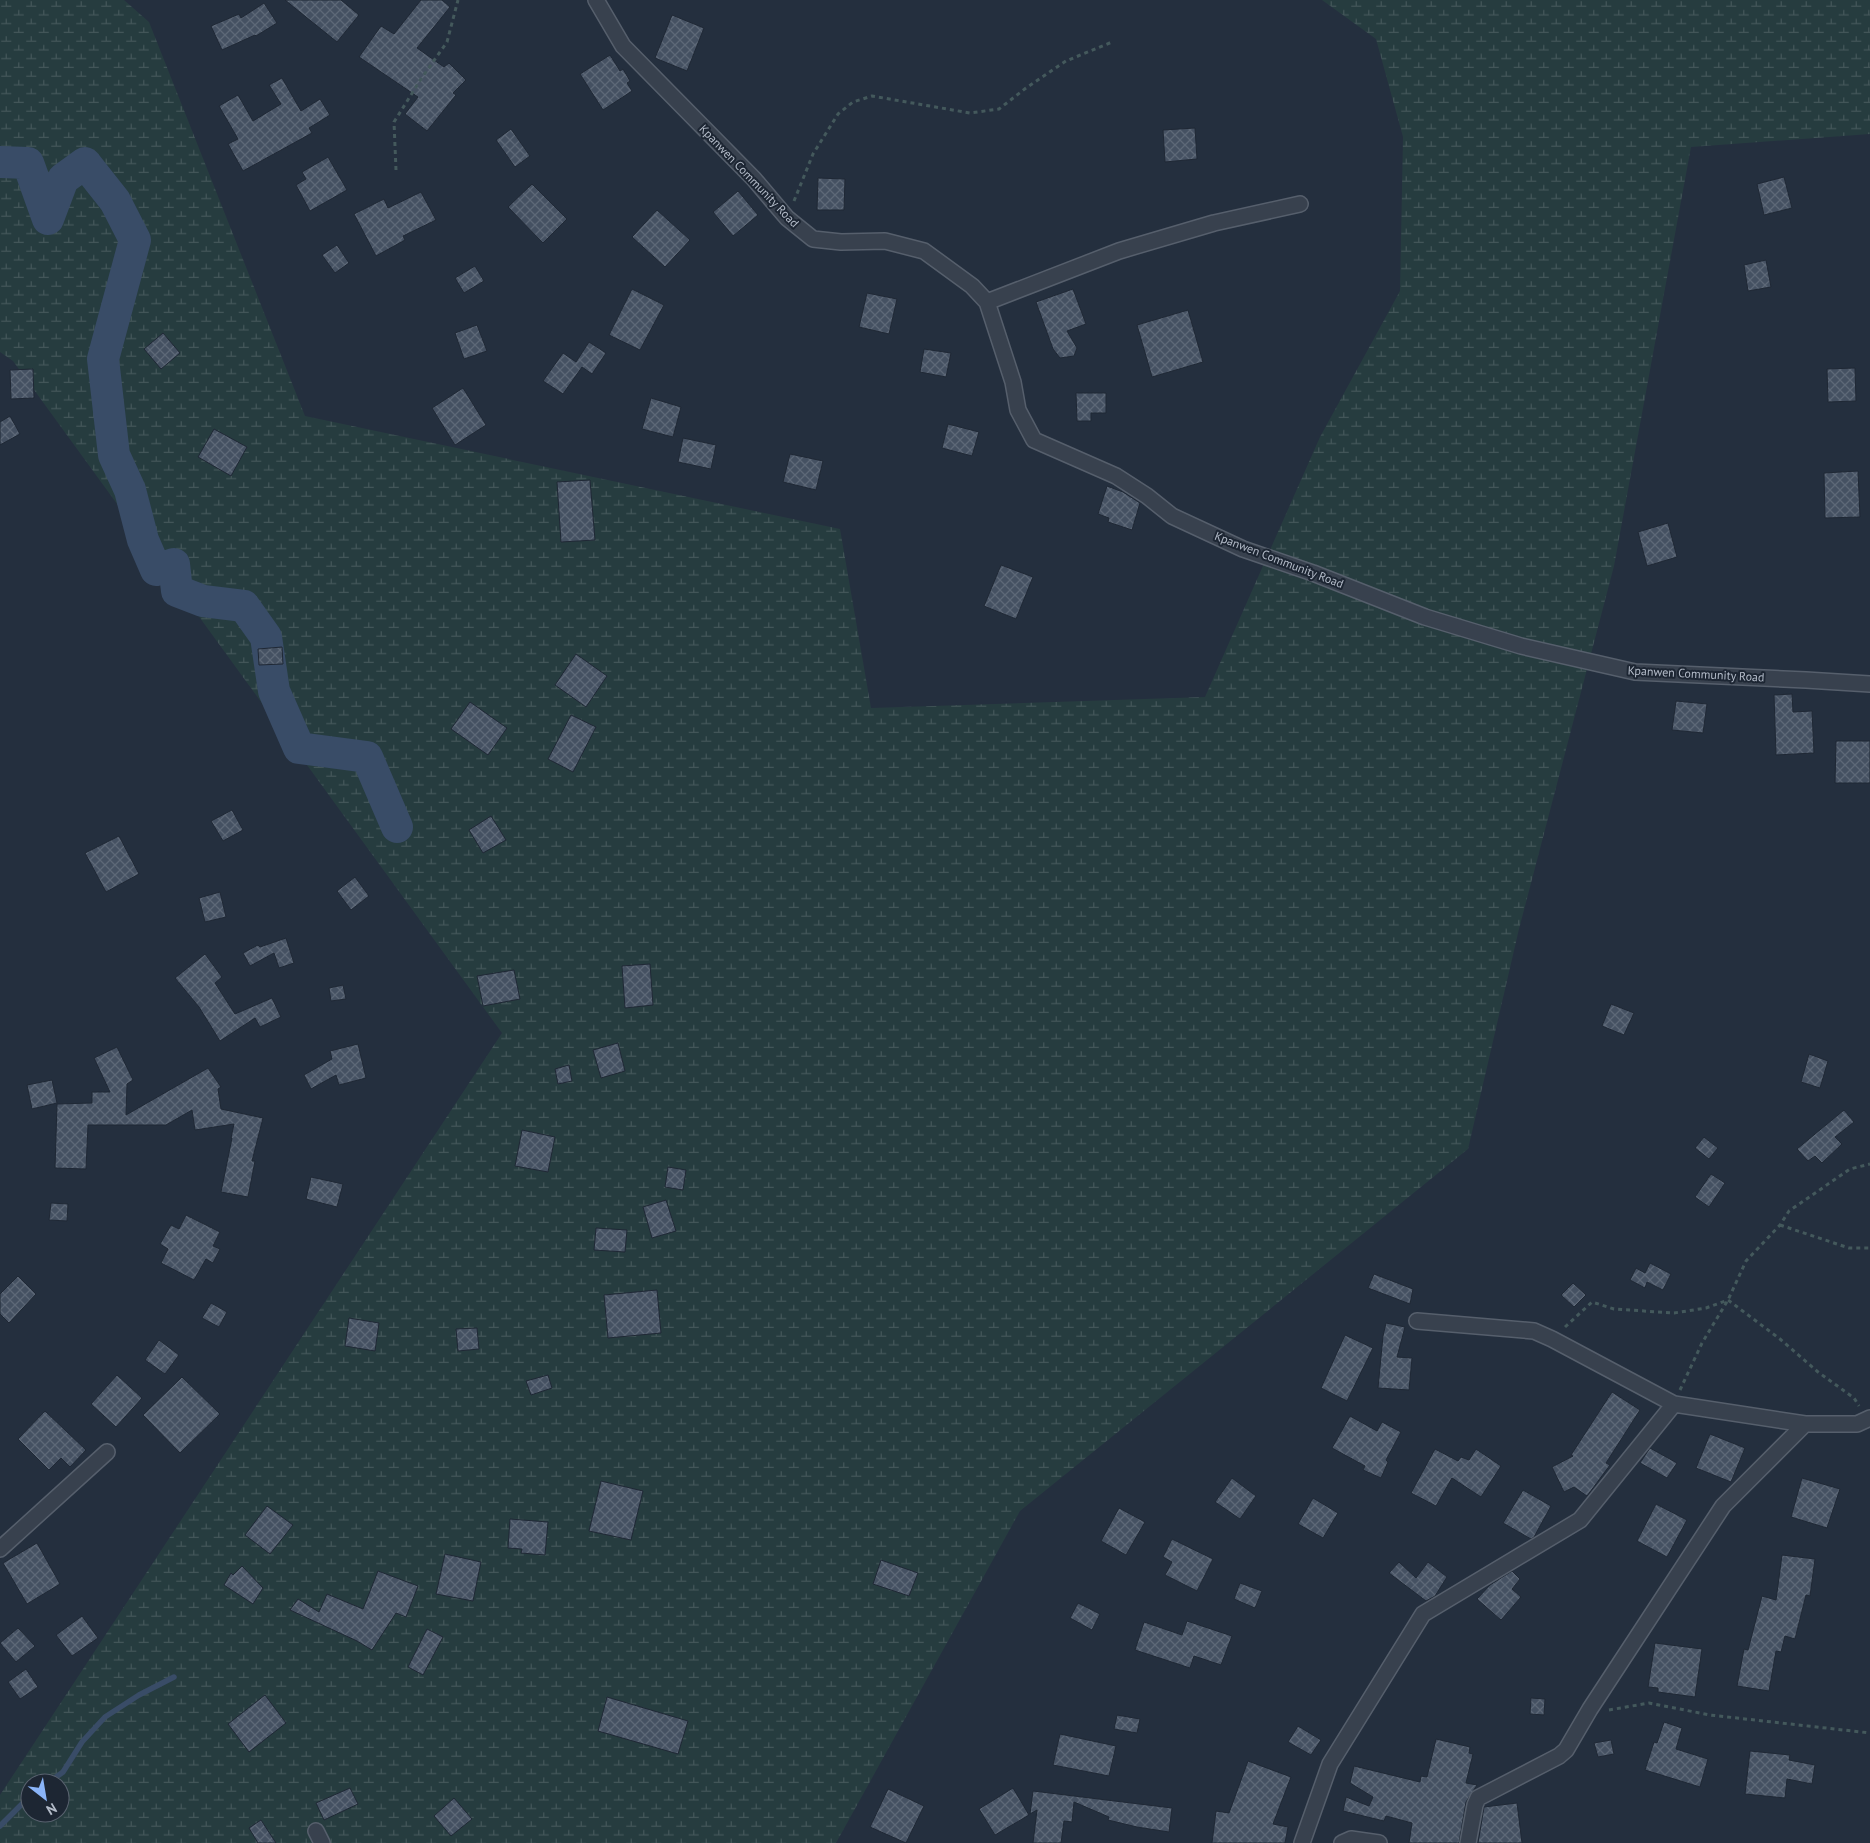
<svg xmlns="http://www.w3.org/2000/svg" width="1870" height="1843" font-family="'PT Sans',sans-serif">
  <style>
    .wetland { fill: url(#wetland-marsh); fill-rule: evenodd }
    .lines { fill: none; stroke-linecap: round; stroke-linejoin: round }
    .stream { stroke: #394c67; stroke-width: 5.5 }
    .river { stroke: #394c67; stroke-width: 32 }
    .building { fill: url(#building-cross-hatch); stroke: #1f2835 }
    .street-casing { stroke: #565f6c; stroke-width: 18 }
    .path { stroke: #44595c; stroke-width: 3; stroke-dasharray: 4 4; stroke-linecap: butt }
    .street { stroke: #38414e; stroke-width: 15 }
    .labels { text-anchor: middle; stroke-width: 4; stroke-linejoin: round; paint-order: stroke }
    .street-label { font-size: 12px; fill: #b4bcc9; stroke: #1d2633 }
  </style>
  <defs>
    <pattern id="wetland-marsh" width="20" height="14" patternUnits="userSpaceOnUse" patternTransform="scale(1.25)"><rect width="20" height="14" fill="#263c3f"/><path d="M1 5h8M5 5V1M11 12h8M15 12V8" fill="none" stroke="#435659"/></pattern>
    <pattern id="building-cross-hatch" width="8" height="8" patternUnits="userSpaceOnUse" patternTransform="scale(1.25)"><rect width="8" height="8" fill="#455162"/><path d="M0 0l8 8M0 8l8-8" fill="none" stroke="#5d6877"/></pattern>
  </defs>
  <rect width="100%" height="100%" fill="#242f3e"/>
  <path class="wetland" d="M0 0H124L149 22 305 416 840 529 871 708 1205 697 1320 437 1400 291 1403 137 1376 39 1322 0H1870V134L1691 147 1614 566 1519 929 1468 1149 1020 1511 836 1843H0V1795L502 1033 13 361 0 352ZM30 1783H60V1813H30Z"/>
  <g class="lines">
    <path class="stream" d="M48 1783 63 1772 82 1742 105 1717 139 1695 174 1677
      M0 1826 30 1796"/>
    <path class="river" d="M0 162 28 163 48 219 63 179 85 163 115 201 135 240 103 359 114 455 130 490 143 540 156 570 174 564 177 591 203 601 244 606 266 637 274 691 299 748 367 757 397 827"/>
  </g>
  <path class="building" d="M285 0H341L359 15 337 42Z
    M421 0H442L450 7 417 48 444 67 449 63 466 80 453 93 456 95 427 131 405 114 418 97 359 57 381 26 394 34Z
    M264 3 277 23 256 36 255 35 222 50 211 26 239 14 241 18Z
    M672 15 704 28 687 71 655 58Z
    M610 55 620 71 623 69 630 81 627 83 632 91 603 110 580 74Z
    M282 78 301 111 320 99 330 115 309 128 312 133 243 171 228 144 238 139 219 106 238 95 253 121 281 104 269 85Z
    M1195 128 1197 159 1165 162 1163 130Z
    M511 129 530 156 515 167 496 140Z
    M328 157 347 190 310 211 296 185 306 179 302 172Z
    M1784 177 1792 208 1764 215 1757 184Z
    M818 178 845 179 844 210H817Z
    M532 184 567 219 543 243 508 207Z
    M738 191 758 215 733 236 713 212Z
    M421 192 436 220 403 236 405 240 376 256 354 214 384 199 388 208Z
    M657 210 690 240 665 267 632 237Z
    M337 245 349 263 335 273 322 255Z
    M1766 260 1771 287 1748 291 1744 265Z
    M475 266 484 281 464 293 455 278Z
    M632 289 664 305 640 350 609 335Z
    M1073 289 1086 324 1067 331 1077 348 1074 356 1060 358 1053 349 1036 302Z
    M867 293 897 299 889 334 859 327Z
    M1188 310 1203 362 1152 377 1137 325Z
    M477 325 487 351 464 359 455 333Z
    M163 333 180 353 161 369 144 349Z
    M589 342 606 353 592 374 582 367 563 394 543 381 563 353 576 362Z
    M924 349 951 353 946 377 920 372Z
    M1855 368 1856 401 1828 402 1827 369Z
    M33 369 34 398 11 399 10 370Z
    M463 388 486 425 455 445 432 408Z
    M1076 393H1106V413H1091V421H1077Z
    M651 398 681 407 673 437 642 429Z
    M10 416 20 434 0 445V422Z
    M948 424 979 432 972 456 942 448Z
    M214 429 247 447 231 476 198 457Z
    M683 438 716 445 711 469 678 462Z
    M790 454 823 461 816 490 783 482Z
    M1858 471 1860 517 1825 518 1824 473Z
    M590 480 595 540 561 542 557 482Z
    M1107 486 1123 492 1140 503 1132 530 1108 522 1109 518 1098 514Z
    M1668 523 1677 557 1647 566 1638 532Z
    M1001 565 1033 577 1016 619 984 606Z
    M282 647 283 664 259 665 258 649Z
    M576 654 607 676 586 707 555 685Z
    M1792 694 1793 712 1812 711 1814 753 1776 755 1774 695Z
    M1676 701 1707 704 1703 733 1672 730Z
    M470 702 507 728 488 755 451 729Z
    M571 715 596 727 573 772 548 759Z
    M1836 741H1870V783H1835Z
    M232 810 243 830 223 841 211 821Z
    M491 816 506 840 483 853 469 830Z
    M119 836 139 874 106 892 85 853Z
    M355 877 369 896 351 910 337 891Z
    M220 892 226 917 205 922 199 898Z
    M286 938 294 963 279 968 274 953 250 966 243 953 258 945 260 947Z
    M205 954 222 977 215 983 235 1014 272 998 281 1017 260 1027 255 1018 220 1041 199 1007 175 978Z
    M650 964 653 1005 625 1008 622 966Z
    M514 970 520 999 483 1006 477 976Z
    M343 985 346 999 331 1001 329 988Z
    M1611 1004 1634 1013 1624 1035 1602 1026Z
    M618 1043 625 1071 601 1078 593 1050Z
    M358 1044 366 1078 339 1085 336 1075 311 1089 304 1075 332 1059 330 1051Z
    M117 1047 133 1080 127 1084 126 1115 208 1068 221 1087 218 1089 221 1109 263 1118 252 1161H255L248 1197 221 1192 232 1138H231L234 1124 195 1130 192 1110 166 1125H88L86 1169 55 1168 57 1104 92 1103V1092H110L94 1058Z
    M1809 1054 1828 1061 1820 1088 1801 1082Z
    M569 1065 572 1081 558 1084 555 1069Z
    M52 1080 57 1103 32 1109 27 1085Z
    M1844 1110 1854 1122 1835 1137 1842 1144 1822 1163 1815 1156 1808 1161 1797 1149Z
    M522 1130 555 1137 548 1172 515 1166Z
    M1704 1137 1718 1148 1709 1159 1695 1148Z
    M668 1167 686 1170 683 1190 665 1187Z
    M1711 1174 1725 1183 1709 1207 1695 1197Z
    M311 1177 343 1184 337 1207 306 1199Z
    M666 1200 676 1231 652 1238 643 1207Z
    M51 1203 68 1204 67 1221 49 1220Z
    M186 1215 220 1232 213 1246 220 1249 213 1263 206 1259 194 1280 161 1263 168 1249 160 1244 171 1225 179 1229Z
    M596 1228 627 1230 625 1252 594 1250Z
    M1650 1263 1671 1274 1663 1290 1647 1282 1645 1288 1630 1280 1636 1268 1645 1273Z
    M1374 1274 1413 1289 1410 1304 1368 1288Z
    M18 1276 36 1294 9 1323 0 1314V1294Z
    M1573 1283 1586 1295 1574 1307 1561 1295Z
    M657 1290 661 1333 608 1338 604 1295Z
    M211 1303 227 1312 219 1327 202 1318Z
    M349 1318 379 1323 375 1351 345 1346Z
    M1386 1323 1405 1327 1397 1357 1412 1358 1409 1390 1378 1388 1383 1336Z
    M477 1328 479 1349 458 1351 456 1329Z
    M1345 1335 1373 1348 1347 1401 1321 1388Z
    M159 1340 179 1355 165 1374 145 1360Z
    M117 1375 142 1398 116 1427 91 1404Z
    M548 1375 552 1388 531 1395 526 1381Z
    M182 1377 220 1414 180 1453 143 1415Z
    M1612 1392 1640 1410 1606 1463 1610 1465 1587 1496 1574 1487 1564 1492 1552 1467 1573 1456 1571 1455Z
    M45 1411 86 1450 70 1467 61 1458 49 1470 18 1439Z
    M1350 1416 1377 1431 1382 1422 1401 1432 1386 1460 1388 1462 1381 1478 1363 1470 1365 1466 1332 1448Z
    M1710 1434 1745 1448 1731 1482 1696 1468Z
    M1650 1448 1677 1463 1667 1478 1640 1463Z
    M1435 1449 1458 1461 1461 1457 1469 1460 1476 1449 1501 1466 1481 1497 1452 1478 1436 1506 1411 1493Z
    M1232 1478 1256 1496 1240 1519 1215 1502Z
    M1802 1478 1840 1489 1827 1528 1791 1517Z
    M601 1481 643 1491 631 1540 589 1531Z
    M1523 1490 1551 1506 1534 1537 1531 1539 1503 1523Z
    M1313 1498 1338 1513 1323 1538 1298 1524Z
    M1656 1504 1687 1520 1667 1557 1637 1541Z
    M267 1506 293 1525 270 1554 245 1535Z
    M1119 1508 1145 1522 1126 1555 1101 1541Z
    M510 1519 548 1522 545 1555 521 1553 522 1549 508 1548Z
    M1172 1539 1213 1559 1197 1591 1165 1575 1172 1562 1163 1557Z
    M37 1543 60 1584 27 1604 3 1563Z
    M445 1554 481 1562 473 1601 436 1594Z
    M1782 1555 1815 1559 1810 1596 1806 1595 1795 1639 1785 1636 1781 1652 1776 1651 1769 1691 1737 1686 1744 1649 1748 1650 1762 1596 1776 1600Z
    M881 1560 918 1573 909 1596 873 1584Z
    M1399 1562 1416 1578 1428 1562 1447 1577 1435 1596 1426 1601 1389 1573Z
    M242 1566 263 1588 253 1604 224 1585 231 1573 233 1575Z
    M378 1571 418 1586 406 1617 396 1613 372 1650 357 1641 290 1610 298 1599 319 1612 327 1594 363 1609Z
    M1512 1571 1520 1579 1512 1589 1521 1597 1501 1620 1477 1599 1490 1585Z
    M1240 1583 1262 1591 1255 1608 1234 1599Z
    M1078 1603 1100 1614 1092 1630 1070 1618Z
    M82 1616 98 1638 72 1656 56 1635Z
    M1187 1621 1232 1636 1221 1665 1194 1656 1190 1668 1135 1650 1144 1622 1182 1635Z
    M18 1628 35 1646 16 1662 0 1643Z
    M427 1629 443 1637 423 1675 408 1667Z
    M1655 1643 1702 1649 1695 1697 1658 1692V1688L1648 1687Z
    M26 1669 38 1687 20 1699 8 1682Z
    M265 1695 286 1723 249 1752 228 1724Z
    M607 1697 688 1721 678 1754 598 1731Z
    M1531 1698 1545 1699 1544 1715 1530 1714Z
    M1117 1715 1140 1719 1137 1733 1114 1729Z
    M1664 1722 1682 1728 1676 1749 1708 1759 1700 1787 1645 1770 1654 1742 1657 1743Z
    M1298 1726 1321 1740 1311 1755 1288 1742Z
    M1060 1734 1116 1746 1109 1776 1053 1765Z
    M1436 1739 1470 1747 1469 1753 1473 1754 1466 1783 1477 1785 1466 1802 1459 1843H1409L1412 1823 1386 1816 1384 1821 1343 1811 1346 1797 1369 1806 1373 1797 1350 1783 1354 1766 1420 1782 1421 1776 1427 1777Z
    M1611 1740 1614 1754 1598 1757 1594 1743Z
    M1750 1751 1790 1755 1789 1760 1815 1765 1812 1784 1787 1779 1785 1798 1745 1794Z
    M1248 1761 1291 1777 1273 1824 1288 1827 1285 1843H1212L1216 1811 1229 1813Z
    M350 1788 358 1804 324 1820 316 1803Z
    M1013 1788 1029 1815 995 1835 979 1809Z
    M888 1789 924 1806 906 1843 870 1827Z
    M1033 1791 1172 1808 1169 1832 1137 1827 1108 1820 1109 1817 1074 1802 1072 1822 1064 1821 1061 1843H1033L1037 1810 1030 1814Z
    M454 1798 472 1819 451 1836 434 1816Z
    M1517 1803 1522 1843H1478L1484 1807Z
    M261 1820 276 1843H258L249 1828Z"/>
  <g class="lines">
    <g class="street-casing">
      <path id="street" d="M596 0 623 46 754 179 787 218 813 239 841 242 885 241 924 251 972 286 987 302 1013 382 1018 410 1034 440 1116 476 1147 496 1172 516 1243 549 1313 573 1425 617 1521 646 1635 672 1806 680 1870 684
        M987 302 1119 251 1214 223 1300 204
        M1417 1321 1534 1331 1552 1339 1674 1404 1805 1424H1857L1870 1418
        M0 1549 107 1452
        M316 1831 322 1843
        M1302 1843 1330 1764 1423 1614 1580 1520 1674 1404
        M1342 1843 1351 1839 1379 1843
        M1468 1843 1475 1805 1478 1798 1559 1756 1566 1750 1590 1709 1723 1506 1805 1424"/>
    </g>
    <path class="path" d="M396 170 394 122 421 79 447 42 458 0
      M794 201 813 154 838 114 853 102 872 96 970 113 999 109 1026 88 1066 61 1112 42
      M1780 1225 1849 1248H1870
      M1565 1327 1592 1302 1614 1309 1674 1313 1706 1308 1728 1300 1780 1339 1818 1372 1854 1398 1859 1406
      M1680 1390 1702 1343 1728 1300 1746 1261 1780 1225 1789 1211 1850 1169 1870 1164
      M1609 1710 1649 1703 1710 1715 1870 1733"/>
    <use href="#street" class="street"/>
  </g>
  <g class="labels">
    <g class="street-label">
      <text transform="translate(749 176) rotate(46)" y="4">Kpanwen Community Road</text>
      <text transform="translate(1279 560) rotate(21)" y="4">Kpanwen Community Road</text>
      <text transform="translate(1696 674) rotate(3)" y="4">Kpanwen Community Road</text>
    </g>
  </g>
  <g transform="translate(45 1798) rotate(149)"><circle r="24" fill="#1d2633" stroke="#59626f"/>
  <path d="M0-4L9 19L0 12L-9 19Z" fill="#8ab4f8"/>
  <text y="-8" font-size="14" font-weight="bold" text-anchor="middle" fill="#b4bcc9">N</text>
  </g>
</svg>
